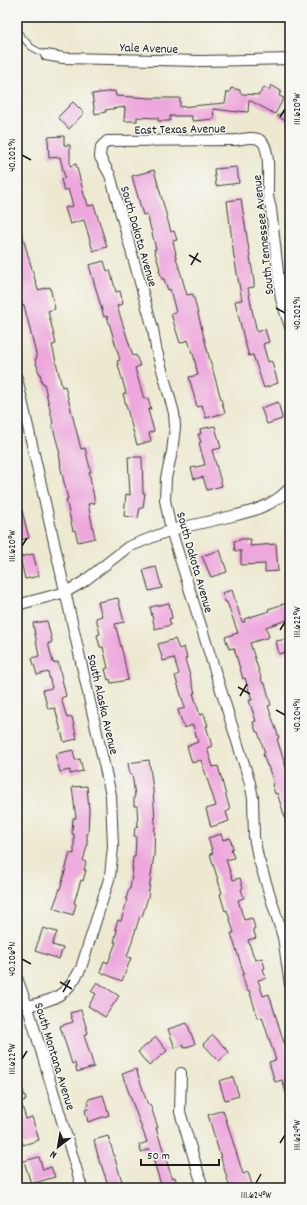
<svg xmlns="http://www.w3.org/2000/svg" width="307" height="1205" font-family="Dekko,sans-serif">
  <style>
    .building { fill: #eda7dc }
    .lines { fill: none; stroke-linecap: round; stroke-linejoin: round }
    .lane-casing { stroke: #3b3b37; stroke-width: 7 }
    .street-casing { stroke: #3b3b37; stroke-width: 12 }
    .lane { stroke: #fff; stroke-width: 5 }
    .street { stroke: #fff; stroke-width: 10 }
    .ticks { fill: none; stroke: #1c1c1c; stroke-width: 1.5 }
    .labels { text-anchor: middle; stroke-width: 3; stroke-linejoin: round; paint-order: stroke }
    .street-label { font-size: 13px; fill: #1c1c1c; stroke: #f6f6f2 }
    .neatline { fill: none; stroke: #1c1c1c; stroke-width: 1.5 }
    .ticks-label { font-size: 10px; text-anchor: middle; fill: #1c1c1c }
  </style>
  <rect width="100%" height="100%" fill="#f6f6f2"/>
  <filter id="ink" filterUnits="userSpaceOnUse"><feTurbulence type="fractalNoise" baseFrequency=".025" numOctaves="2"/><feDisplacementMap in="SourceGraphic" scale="8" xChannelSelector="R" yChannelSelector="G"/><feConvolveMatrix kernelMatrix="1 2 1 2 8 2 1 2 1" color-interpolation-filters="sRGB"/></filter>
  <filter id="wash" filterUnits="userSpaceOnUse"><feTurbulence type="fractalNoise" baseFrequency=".012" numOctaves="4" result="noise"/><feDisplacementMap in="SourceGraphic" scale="16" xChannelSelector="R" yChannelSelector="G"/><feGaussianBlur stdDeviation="0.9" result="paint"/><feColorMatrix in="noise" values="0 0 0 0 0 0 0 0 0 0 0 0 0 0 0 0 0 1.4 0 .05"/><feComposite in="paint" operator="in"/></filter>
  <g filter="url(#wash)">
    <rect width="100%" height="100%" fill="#ede9d1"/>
    <g id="blocks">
      <path class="building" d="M271 85 281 91 279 96 284 98 275 114 249 100 248 112 238 111V112L213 109 214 119 193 121V120H192V116H170V121H158V118L137 117V121H124L125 107 105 110 106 112 95 114 92 94 115 91 116 96 151 98H180V107L225 103 227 92H230L231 88 240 90V93L243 94 259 95 264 87 269 90Z
        M73 102 84 113 69 129 58 117Z
        M290 108V123L277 116Z
        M64 136V145H70V166L76 164 85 198H86L88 206 94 205 107 247 93 251 84 220 70 224 65 208 73 206 68 189 64 191 61 179 65 178 60 157 49 158 48 137Z
        M237 167 239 183 216 186 214 169Z
        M154 170 171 232 174 231 177 240 173 241 176 254H175L187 295 193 294 209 357 225 413 206 418 202 405 197 407 189 377 198 375 193 353H192L188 340 180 343 171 314 176 313 170 289 168 290 164 279H162L159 270 160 269 154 249H156L147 214 143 215 132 176Z
        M241 199 254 282V287L248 288 252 310 257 332 265 329 269 342 263 344 268 362 271 361 272 362 278 383 264 388 253 355 249 356 244 339 235 301 242 300 234 257 227 201Z
        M17 224H19L38 290 50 287 55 309 48 311 56 344 52 345 62 387 65 386 81 449 85 448 91 472H89L95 503 88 504 95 538 78 542 75 530 73 531 66 499H68L67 495 60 465H61L59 454H60L52 424 53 423 44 383H42L40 373H39L35 359 37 358 24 305 22 306 19 295H21L17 282Z
        M104 261 107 271 110 270 116 292 120 291 123 304 117 306 133 356 136 355 140 366 135 368 144 399 148 398 151 409 148 410 154 431 149 433 151 441 137 445 123 394 126 393 117 361 120 360 107 316 104 317 89 265Z
        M278 402 282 417V419L267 424 261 408Z
        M215 426 221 448 212 450 222 486 207 490 203 477 194 479 191 468 205 465 199 443 201 442 198 434H201L200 429Z
        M128 457H142L143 493H145L143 508H140L138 518 124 516 126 494 130 495Z
        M17 503H20L29 538 17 541Z
        M240 539H251L250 546 276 544 278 571 265 572V564L241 565V551H235L234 541 240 540Z
        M220 550 227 572 211 577 202 556Z
        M33 554 39 576 25 579 20 557Z
        M156 567 162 588 149 591 143 570Z
        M232 590 242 622H245L244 619 269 611 268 609 290 602V619L266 627 269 637 250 643 263 684 265 683 271 705 268 706 279 738 277 739 290 780V827H288L277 793 275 794 272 784H274L268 766H267L263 754 265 753 258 732H256L253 722 256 721 249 700H252L245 678 243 679 234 648 229 649 225 637 238 633 227 602H225L222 593Z
        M118 598 124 622 115 624 123 654 128 680 111 683 110 679 108 680 105 669 108 668 103 647H100L97 635 100 634 96 618 102 616 98 602Z
        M169 603 172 618 169 619 171 625 155 629 150 607Z
        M47 621 52 641 51 643H48L53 663 58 662 66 696 61 698 67 718 72 717 77 739 64 742 55 708 48 709 43 690 52 688 48 672 37 675 32 658 39 656 33 623Z
        M175 639 179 649 184 647 187 658 185 659 195 693H193L200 715 204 714 208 726H206L212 746 207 748 213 767 218 766 230 810 226 812 229 821 211 827 206 809 216 806 201 760 192 763 187 746 198 742 193 725 184 728 178 710 185 708 175 676 179 674 174 658 163 661 158 644Z
        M287 639 290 651 279 654 276 641Z
        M73 750 75 760 80 759 83 771 70 774V770L60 772 55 754Z
        M149 760 153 789 155 822 154 855 148 897 142 917 140 916 127 957 131 958 122 981 100 972 104 961 108 963 116 942H114L117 930 115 929 118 920 121 921 127 900 126 899 129 889H130L133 868H132L133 857H135L136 836H134L135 827 138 826 137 806H134V796H135L132 774H130L128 763Z
        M87 786 89 810 88 834H87V846L83 861 86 862 84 870H86L83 881 81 880 74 903 76 904 73 915 53 908 61 886 70 853 74 854V834H72L73 818H76L72 787Z
        M221 834 223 840 230 838 233 848 231 849 234 858 226 860 233 880 240 878 243 888 241 889 244 898 238 900 244 920 252 918 255 928 253 929 256 938 248 940 255 960 262 958 265 968 263 969 266 978 258 980 263 996 269 994 288 1056H290V1099H288L282 1080 275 1082 269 1062 276 1060 262 1017 258 1018 249 990 247 991 242 974H244L231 933H234L227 910 225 911 220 894 222 893 210 854 213 853 208 838Z
        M43 928 57 932 52 945 63 948 59 959 35 951Z
        M97 982 119 996 105 1017 88 1006 96 994 91 991Z
        M81 1010 88 1033 84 1035 94 1067 77 1072 75 1063 72 1064 60 1026 73 1022 70 1013Z
        M187 1023 195 1044 184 1048 183 1045 175 1048 168 1029Z
        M213 1035 229 1052 219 1061 203 1044Z
        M156 1037 167 1051 149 1066 138 1052Z
        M136 1069 148 1105 150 1104 158 1128H156L172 1178 175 1177 178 1188H162L150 1149 141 1152 139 1145 147 1142 122 1074Z
        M233 1077 239 1096 225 1100 219 1081Z
        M17 1078H19L26 1100 21 1102 26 1119 32 1117 39 1140 23 1145 17 1125Z
        M103 1095 109 1115 88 1122 85 1110 88 1109 87 1106 89 1105 88 1101 89 1099Z
        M223 1110 243 1174 248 1172 253 1188H230L208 1115Z
        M108 1136 124 1188H109L101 1164H100L94 1140Z
        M39 1157 43 1170 51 1167 55 1177 31 1184 24 1161Z"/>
    </g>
  </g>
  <g filter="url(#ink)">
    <use href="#blocks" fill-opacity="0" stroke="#3b3b37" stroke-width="1"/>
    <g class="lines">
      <g class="lane-casing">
        <path id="lane" d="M17 31 31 47 46 55"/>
      </g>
      <g class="street-casing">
        <path id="street" d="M46 55 63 58 201 61 290 59
          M290 327 281 299 271 209C270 204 268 199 268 194 267 181 272 147 260 140 254 136 243 139 236 140L107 141 101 147 100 157 110 175 153 329 156 348 174 413 175 427 172 452 166 478 165 500 171 530 250 783 253 798 254 837 258 857 283 937 290 985
          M17 378 111 795 113 847 110 876 81 968C67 996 56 999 28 1006
          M17 605 66 592 83 582 128 547 171 530 237 515 255 510 269 504 280 497 290 488
          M17 978 30 1014 82 1188
          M181 1073 180 1112 203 1188"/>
      </g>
      <use href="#lane" class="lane"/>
      <use href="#street" class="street"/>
    </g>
  </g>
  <path class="ticks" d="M280 117 285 109M22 155 31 160M189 255 201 262M191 265 198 253M276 308 285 313M22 546 27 538M280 630 285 622M238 687 250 694M240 696 247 684M276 710 285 715M22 959 31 964M60 982 72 989M63 992 70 980M22 1059 27 1051M280 1143 285 1135M256 1183 261 1174"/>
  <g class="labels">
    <g class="street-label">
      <text transform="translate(149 47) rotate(2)" y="5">Yale Avenue</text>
      <text transform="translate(180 128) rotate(-1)" y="5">East Texas Avenue</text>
      <text transform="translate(262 235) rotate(-96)" y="5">South Tennessee Avenue</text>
      <text transform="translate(140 236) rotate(74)" y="5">South Dakota Avenue</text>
      <text transform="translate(196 562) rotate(74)" y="5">South Dakota Avenue</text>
      <text transform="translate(104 704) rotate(77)" y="5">South Alaska Avenue</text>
      <text transform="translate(56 1056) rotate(73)" y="5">South Montana Avenue</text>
    </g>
  </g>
  <rect width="307" height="1205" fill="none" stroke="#f6f6f2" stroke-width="44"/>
  <g transform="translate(58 1147) rotate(211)" stroke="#f6f6f2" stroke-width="3" paint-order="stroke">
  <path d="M0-3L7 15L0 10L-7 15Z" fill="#1c1c1c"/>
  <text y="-6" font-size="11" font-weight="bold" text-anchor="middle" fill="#1c1c1c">N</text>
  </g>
  <path d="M141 1159v6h78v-6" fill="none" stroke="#1c1c1c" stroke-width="2"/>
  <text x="147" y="1159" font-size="12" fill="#1c1c1c" stroke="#f6f6f2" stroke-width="3" paint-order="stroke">50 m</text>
  <rect x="22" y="22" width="263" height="1161" class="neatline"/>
  <g class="ticks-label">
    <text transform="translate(296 109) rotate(-90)" y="4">111.620°W</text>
    <text transform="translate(11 155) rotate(-90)" y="4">40.202°N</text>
    <text transform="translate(296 313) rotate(-90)" y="4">40.202°N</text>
    <text transform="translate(11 546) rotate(-90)" y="4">111.620°W</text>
    <text transform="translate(296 622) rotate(-90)" y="4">111.622°W</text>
    <text transform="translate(296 715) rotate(-90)" y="4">40.204°N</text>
    <text transform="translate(11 959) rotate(-90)" y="4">40.206°N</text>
    <text transform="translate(11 1059) rotate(-90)" y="4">111.622°W</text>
    <text transform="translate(296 1135) rotate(-90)" y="4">111.624°W</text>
    <text x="256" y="1198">111.624°W</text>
  </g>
</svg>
